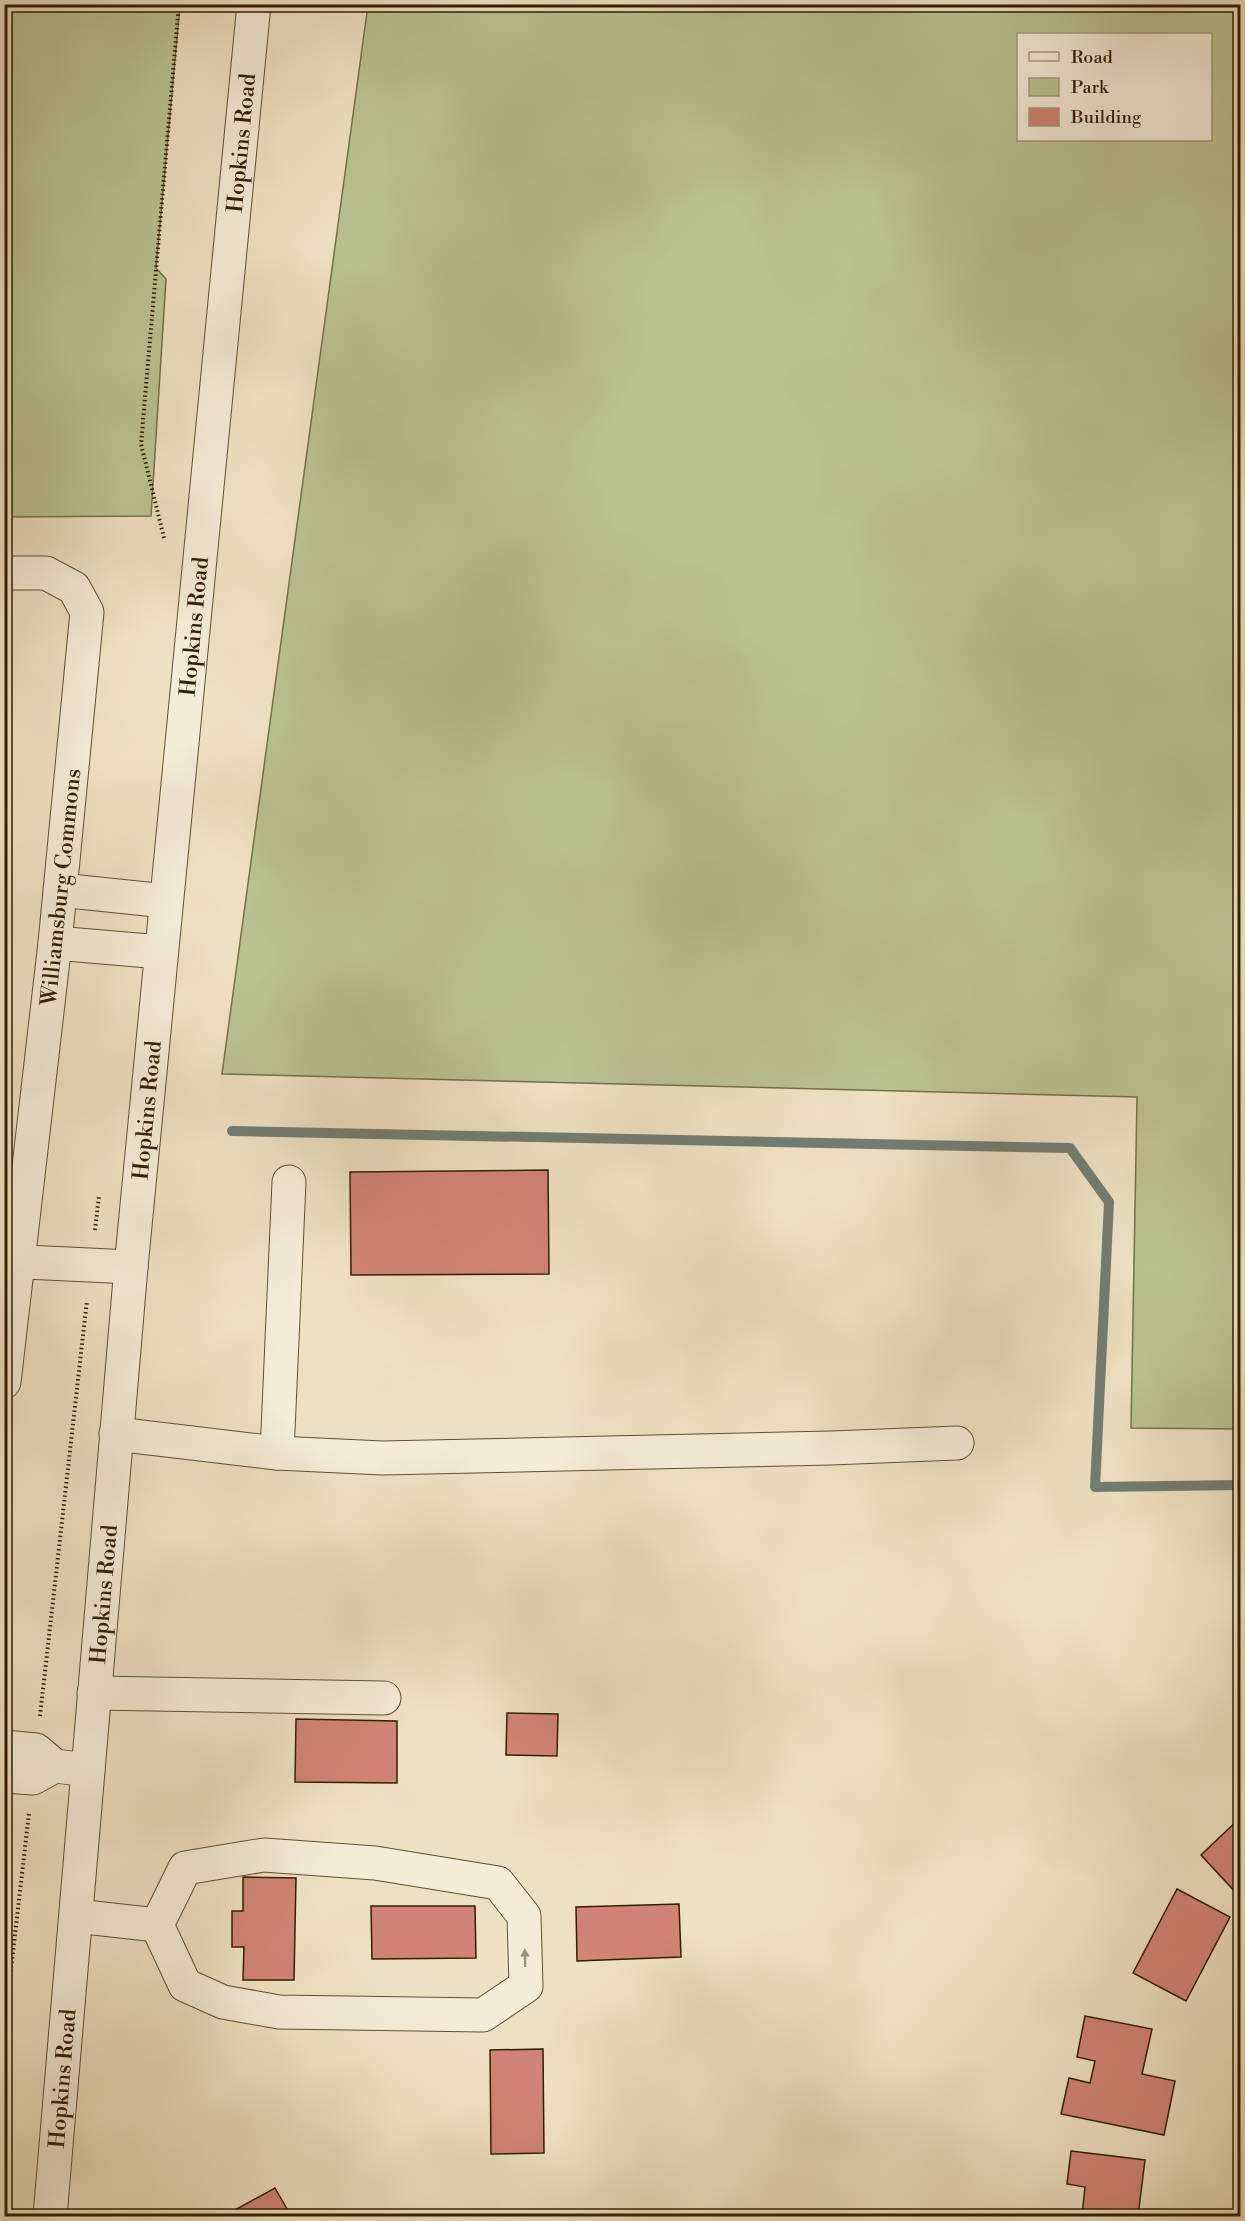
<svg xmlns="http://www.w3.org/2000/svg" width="1245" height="2221" font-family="'Libre Bodoni',serif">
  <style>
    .green { fill: #bac292; stroke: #76704a; stroke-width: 1.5; fill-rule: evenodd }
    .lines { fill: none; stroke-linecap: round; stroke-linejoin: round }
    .stream { stroke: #727d72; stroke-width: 10 }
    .building { fill: #d18475; stroke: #311f01; stroke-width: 1.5 }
    .minor-casing { stroke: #605031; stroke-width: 35 }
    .path { stroke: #311f01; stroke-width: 4; stroke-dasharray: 1.5 3; stroke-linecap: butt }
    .minor { stroke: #f4ecd7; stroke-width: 33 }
    .oneway { fill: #9c9077 }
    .labels { text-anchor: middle; stroke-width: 6; stroke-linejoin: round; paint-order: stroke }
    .street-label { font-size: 22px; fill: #311f01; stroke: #f4ecd7 }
  </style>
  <rect width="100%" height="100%" fill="#eee1c2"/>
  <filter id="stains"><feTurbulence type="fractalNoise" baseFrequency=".00333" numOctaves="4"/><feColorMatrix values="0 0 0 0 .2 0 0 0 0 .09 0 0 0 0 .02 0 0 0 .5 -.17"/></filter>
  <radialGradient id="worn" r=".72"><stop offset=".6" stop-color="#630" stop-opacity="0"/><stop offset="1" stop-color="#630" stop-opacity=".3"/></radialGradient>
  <path class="green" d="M4 5H180L156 268 166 279 151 516 5 517Z
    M368 5H1240V1429L1131 1428 1137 1097 222 1074ZM1018 34H1210V140H1018Z"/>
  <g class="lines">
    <path class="stream" d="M232 1131 1070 1148 1109 1202 1095 1487 1240 1485"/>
  </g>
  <path class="building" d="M548 1170 549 1274 351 1275 350 1172Z
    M507 1713 558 1714 557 1756 506 1755Z
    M296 1719 397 1721V1783L295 1782Z
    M1240 1818V1897L1201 1855Z
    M243 1877 296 1878 294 1980H243L244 1947H232V1911H243Z
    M1177 1889 1230 1917 1186 2001 1133 1973Z
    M679 1904 681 1957 577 1961 576 1907Z
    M371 1906H475L476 1958 372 1959Z
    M1085 2016 1152 2029 1142 2074 1175 2081 1164 2135 1061 2114 1069 2078 1090 2083 1095 2061 1077 2057Z
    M543 2049 544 2153 491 2154 490 2050Z
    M1071 2151 1145 2160 1138 2216H1082L1085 2187 1067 2184Z
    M275 2188 291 2216H224Z"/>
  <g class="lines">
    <g class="minor-casing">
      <g id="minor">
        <path d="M4 573H46L74 588 87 612 55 943 4 1382"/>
        <path d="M60 890 166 901"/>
        <path d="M55 943 161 952"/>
        <path d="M4 1261 131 1267"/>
        <path d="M116 1434 277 1453 382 1458 831 1448 957 1443"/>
        <path d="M277 1453 289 1182"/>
        <path d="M94 1693 384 1698"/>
        <path d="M4 1747 36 1750 55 1766 88 1770"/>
        <path d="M4 1776 33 1778 55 1766"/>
        <path d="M76 1916 157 1925 185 1985 223 2002 279 2012 483 2015 526 1986 524 1916 498 1883 375 1863 264 1855 185 1868 157 1925"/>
        <path id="s1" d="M50 2216 131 1267 254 4"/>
      </g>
    </g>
    <path class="path" d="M164 538 141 444 179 4
      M95 1230 99 1196
      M40 1716 87 1300
      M4 2030 29 1813"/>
    <use href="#minor" class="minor"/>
  </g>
  <defs><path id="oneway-solid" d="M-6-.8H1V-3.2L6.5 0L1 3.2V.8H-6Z" transform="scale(1.5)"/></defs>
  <use class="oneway" href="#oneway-solid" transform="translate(525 1958) rotate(-91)"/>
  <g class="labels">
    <g class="street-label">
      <text dy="8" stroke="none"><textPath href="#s1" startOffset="2082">Hopkins Road</textPath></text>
      <text dy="8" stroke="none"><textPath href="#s1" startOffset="1596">Hopkins Road</textPath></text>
      <text transform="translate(60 887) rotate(-84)" y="8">Williamsburg Commons</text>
      <text dy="8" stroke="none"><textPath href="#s1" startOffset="1110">Hopkins Road</textPath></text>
      <text dy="8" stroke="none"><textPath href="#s1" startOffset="624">Hopkins Road</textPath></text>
      <text dy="8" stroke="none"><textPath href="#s1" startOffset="138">Hopkins Road</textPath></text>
    </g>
  </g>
  <rect width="1245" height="2221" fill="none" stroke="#eee1c2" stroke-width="24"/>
  <rect x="6" y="6" width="1233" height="2209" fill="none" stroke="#311f01" stroke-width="3"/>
  <rect x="12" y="12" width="1221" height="2197" fill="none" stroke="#311f01" stroke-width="1.5"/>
  <rect x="1017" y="33" width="195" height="108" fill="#f4ecd7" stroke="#a69a81" stroke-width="1.5"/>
  <rect x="1029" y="52" width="30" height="9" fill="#f4ecd7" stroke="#a69a81" stroke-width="1.5"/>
  <text x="1071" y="63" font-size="18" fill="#311f01">Road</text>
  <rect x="1029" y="78" width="30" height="18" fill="#bac292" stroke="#a69a81" stroke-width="1.5"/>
  <text x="1071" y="93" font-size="18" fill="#311f01">Park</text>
  <rect x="1029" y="108" width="30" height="18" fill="#d18475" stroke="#a69a81" stroke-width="1.5"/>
  <text x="1071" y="123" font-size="18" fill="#311f01">Building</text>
  <rect width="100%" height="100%" filter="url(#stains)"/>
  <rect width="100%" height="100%" fill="url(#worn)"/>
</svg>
